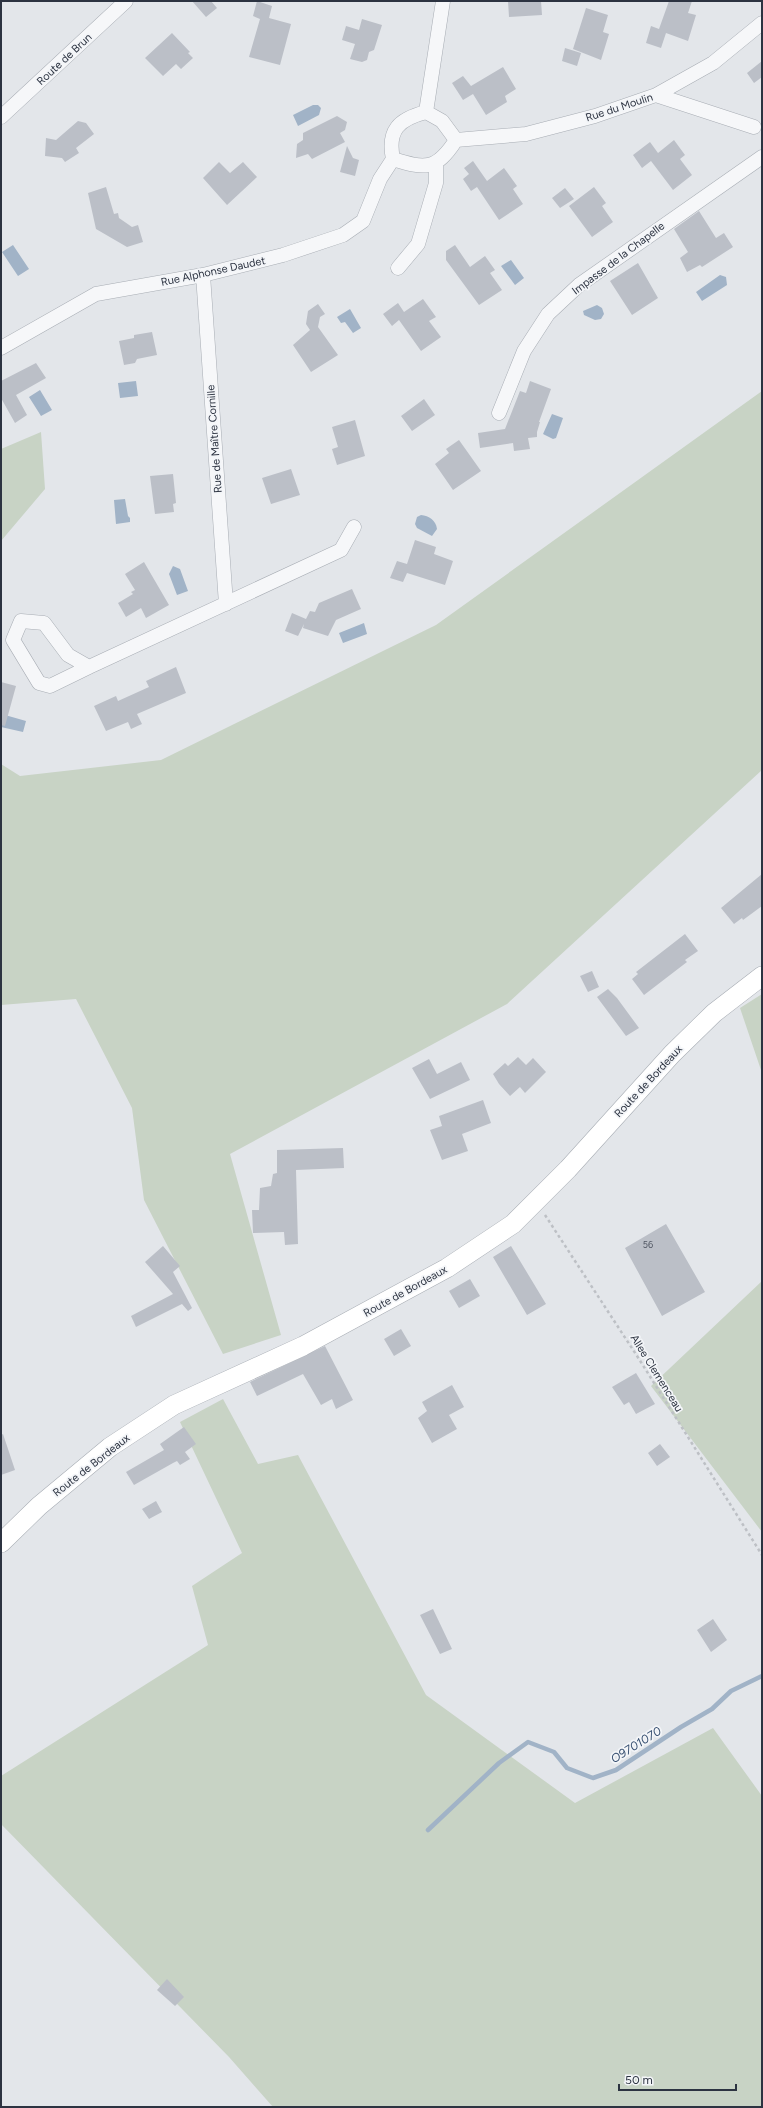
<svg xmlns="http://www.w3.org/2000/svg" width="763" height="2108" font-family="Figtree,sans-serif">
  <style>
    .green { fill: #c8d3c5 }
    .water { fill: #a1b3c7 }
    .lines { fill: none; stroke-linecap: round; stroke-linejoin: round }
    .stream { stroke: #a1b3c7; stroke-width: 4.5 }
    .building { fill: #bbbfc7 }
    .street-casing { stroke: #a8adb4; stroke-width: 15 }
    .secondary-casing { stroke: #a8adb4; stroke-width: 20 }
    .path { stroke: #bdc0c5; stroke-width: 2.5; stroke-dasharray: 3 3; stroke-linecap: butt }
    .street { stroke: #f6f7f9; stroke-width: 14 }
    .secondary { stroke: #fff; stroke-width: 19 }
    .labels { text-anchor: middle; stroke-width: 3.5; stroke-linejoin: round; paint-order: stroke }
    .number-label { font-size: 9px; fill: #505662 }
    .street-label { font-size: 11px; fill: #2c3341; stroke: #f3f5f8 }
    .water-label { font-size: 12px; font-style: italic; fill: #395172; stroke: #f3f5f8 }
  </style>
  <rect width="100%" height="100%" fill="#e3e6ea"/>
  <path class="green" d="M762 391V770L507 1004 230 1154 281 1335 223 1354 144 1200 132 1108 76 999 1 1005V764L20 776 161 760 436 625Z
    M41 432 45 489 1 541V449Z
    M762 994V1073L740 1008Z
    M762 1281V1532L651 1386Z
    M223 1399 258 1464 298 1455 426 1695 575 1803 713 1728 762 1796V2107H273L229 2057 1 1824V1776L208 1645 192 1586 242 1553 180 1422Z"/>
  <path class="water" d="M313 105H318L321 108 319 115 298 126 293 115Z
    M13 245 29 269 18 276 2 252Z
    M511 260 524 278 515 285 501 266Z
    M720 275 726 277 727 285 702 301 696 292Z
    M597 305 602 308 604 314 601 319 595 320 584 315 583 311Z
    M350 309 361 328 353 333 345 322 341 323 337 317Z
    M136 381 138 396 120 398 118 383Z
    M40 390 52 410 41 416 29 397Z
    M552 414 563 418 556 438 553 439 543 434Z
    M125 499 128 516 130 518V522L116 524 114 500Z
    M421 515C429 516 436 520 437 529L432 536 417 528 415 524 417 517Z
    M173 566 180 569 188 591 177 595 169 574Z
    M364 623 367 634 343 643 339 633Z
    M1 712 5 715 26 721 23 732 1 727Z"/>
  <g class="lines">
    <path class="stream" d="M428 1830 499 1763 528 1742 554 1752 567 1768 593 1778 616 1770 681 1727 712 1709 731 1691 762 1676"/>
  </g>
  <path class="building" d="M192 1H211L217 8 206 17Z
    M257 1 272 6 269 18 291 24 280 65 249 57 260 19 253 16Z
    M508 1H541L542 15 509 17Z
    M669 1H692L688 13 696 15 688 41 666 33 661 48 646 43 651 26 659 29Z
    M586 8 608 15 603 32 609 34 601 60 573 49Z
    M362 19 382 25 374 50 369 52 367 60 362 62 350 59 355 44 342 40 346 26 359 30Z
    M172 33 190 52 188 53 193 58 181 69 176 64 163 76 145 58Z
    M565 48 581 53 577 66 562 61Z
    M762 61V77L754 83 747 73Z
    M503 67 516 89 505 96 507 102 486 115 473 94 463 100 452 83 463 76 471 86Z
    M337 116 347 122 345 130 340 133 345 142 312 159 308 154 296 158 297 144 303 140V133Z
    M78 121 86 123 94 134 76 148 79 153 65 162 62 158 45 156 46 138 56 140Z
    M674 140 685 155 680 159 692 175 673 190 651 161 642 168 633 155 650 142 658 153Z
    M347 146 353 158 359 160 355 176 340 172Z
    M473 161 487 181 504 168 517 186 513 189 523 204 499 220 477 187 471 191 463 179 469 174 464 168Z
    M219 162 230 173 243 162 257 177 227 205 203 178Z
    M106 187 114 214 118 213 119 218 132 227 138 225 143 242 127 247 96 229 88 193Z
    M594 187 606 203 602 206 613 222 592 237 569 206Z
    M565 188 574 199 560 208 552 198Z
    M699 211 716 238 724 233 733 247 702 267 700 265 687 272 680 258 688 252 674 229Z
    M455 245 470 267 485 256 495 270 490 273 502 290 479 305 446 260V251Z
    M638 263 658 298 632 315 610 281Z
    M423 299 436 317 429 321 441 337 421 351 399 320 392 326 383 314 398 303 404 312Z
    M318 304 325 314 320 317 318 327 338 355 311 372 293 345 310 330 306 324 308 311Z
    M152 332 157 355 137 359 135 363 124 365 119 341 134 338V335Z
    M36 363 46 378 16 395 27 415 15 423 1 398V381Z
    M530 381 551 389 539 422H540L537 432V437L528 438 530 449 514 451 513 443 480 448 478 433 505 429 520 391 526 393Z
    M424 399 435 415 412 431 401 416Z
    M355 420 365 456 337 465 332 449 338 447 332 427Z
    M459 440 481 471 453 490 435 464 449 453 446 449Z
    M291 469 300 495 271 504 262 478Z
    M173 474 176 503 173 504 174 512 155 514 150 476Z
    M415 540 436 547 434 554 453 561 445 585 407 573 403 582 390 578 397 561 407 564Z
    M144 562 169 605 146 618 141 608 126 617 118 603 133 594 131 592 135 590 125 574Z
    M352 589 361 609 336 620 328 636 303 628 304 624 298 636 285 631 292 613 306 619 310 611 315 612 319 603Z
    M176 667 186 693 137 714 142 724 131 729 128 722 106 731 94 706 116 696 118 701 149 687 146 681Z
    M1 682 16 686 5 726 1 725Z
    M762 874V906L743 920 742 918 734 924 721 908Z
    M685 934 698 951 685 960 687 962 644 995 632 979 638 974 636 972Z
    M592 971 599 987 588 992 580 976Z
    M608 989 617 998 639 1028 626 1036 597 997Z
    M518 1057 526 1065 533 1058 546 1072 525 1093 520 1087 510 1096 499 1084 493 1074 505 1063 508 1066Z
    M429 1059 437 1074 461 1062 470 1080 430 1099 412 1068Z
    M483 1100 491 1123 462 1134 468 1151 442 1160 430 1130 442 1126 439 1116Z
    M343 1148 344 1168 296 1170 298 1244 285 1245 284 1232 253 1233 252 1210H259L260 1188 271 1186 273 1174 277 1173V1150Z
    M666 1224 705 1292 662 1316 625 1248Z
    M163 1246 180 1266 173 1272 192 1308 188 1311 182 1304 136 1327 131 1316 173 1294 145 1262Z
    M511 1246 546 1304 527 1315 493 1257Z
    M470 1279 480 1296 459 1308 449 1291Z
    M401 1329 411 1346 394 1356 384 1339Z
    M325 1346 353 1400 336 1409 332 1399 321 1405 303 1374 257 1396 250 1382Z
    M636 1373 655 1404 636 1414 629 1402 624 1405 612 1387Z
    M452 1385 464 1407 449 1415 457 1429 432 1443 418 1418 427 1411 422 1402Z
    M184 1427 196 1444 185 1452 190 1459 180 1465 177 1461 173 1463 134 1485 126 1472 164 1450 160 1444Z
    M3 1434 15 1470 1 1475V1435Z
    M660 1444 670 1457 657 1466 648 1453Z
    M156 1501 162 1512 149 1519 142 1509Z
    M433 1609 452 1649 440 1654 420 1615Z
    M713 1619 727 1640 711 1652 697 1630Z
    M167 1979 184 1997 175 2006 157 1990Z"/>
  <g class="lines">
    <g class="street-casing">
      <path id="street" d="M656 95 754 127
        M426 112 442 121 456 140C436 171 425 169 393 159 387 130 399 119 426 112Z
        M426 112 443 1
        M1 117 126 1
        M456 140 526 134 595 116 656 95 713 63 762 23
        M398 268 418 244 436 183V164
        M203 275 226 604
        M1 348 96 294 203 275 283 255 343 235 363 221 380 179 393 159
        M499 413 524 351 548 314 579 285 762 157
        M89 667 50 686 39 683 13 640 21 621 44 623 68 655 89 667 341 550 354 527"/>
    </g>
    <g class="secondary-casing">
      <path id="secondary" d="M1 1543 39 1506 110 1447 174 1405 303 1346 447 1268 513 1224 568 1169 672 1054 714 1013 762 976"/>
    </g>
    <path class="path" d="M545 1215 639 1359 762 1555"/>
    <use href="#street" class="street"/>
    <use href="#secondary" class="secondary"/>
  </g>
  <g class="labels">
    <g class="number-label">
      <text x="648" y="1248">56</text>
    </g>
    <g class="street-label">
      <text transform="translate(64 59) rotate(-43)" y="4">Route de Brun</text>
      <text transform="translate(619 107) rotate(-18)" y="4">Rue du Moulin</text>
      <text transform="translate(618 258) rotate(-37)" y="4">Impasse de la Chapelle</text>
      <text transform="translate(213 271) rotate(-12)" y="4">Rue Alphonse Daudet</text>
      <text transform="translate(214 439) rotate(-94)" y="4">Rue de Maître Cornille</text>
      <text transform="translate(648 1081) rotate(-47)" y="4">Route de Bordeaux</text>
      <text transform="translate(405 1291) rotate(-29)" y="4">Route de Bordeaux</text>
      <text transform="translate(657 1373) rotate(58)" y="4">Allee Clemenceau</text>
      <text transform="translate(91 1465) rotate(-38)" y="4">Route de Bordeaux</text>
    </g>
    <g class="water-label">
      <text transform="translate(636 1745) rotate(-32)" y="4">O9701070</text>
    </g>
  </g>
  <rect width="763" height="2108" fill="none" stroke="#2c3341" stroke-width="4"/>
  <path d="M619 2084v6h117v-6" fill="none" stroke="#2c3341" stroke-width="2"/>
  <text x="625" y="2084" font-size="12" fill="#2c3341" stroke="#f3f5f8" stroke-width="3" paint-order="stroke">50 m</text>
</svg>
